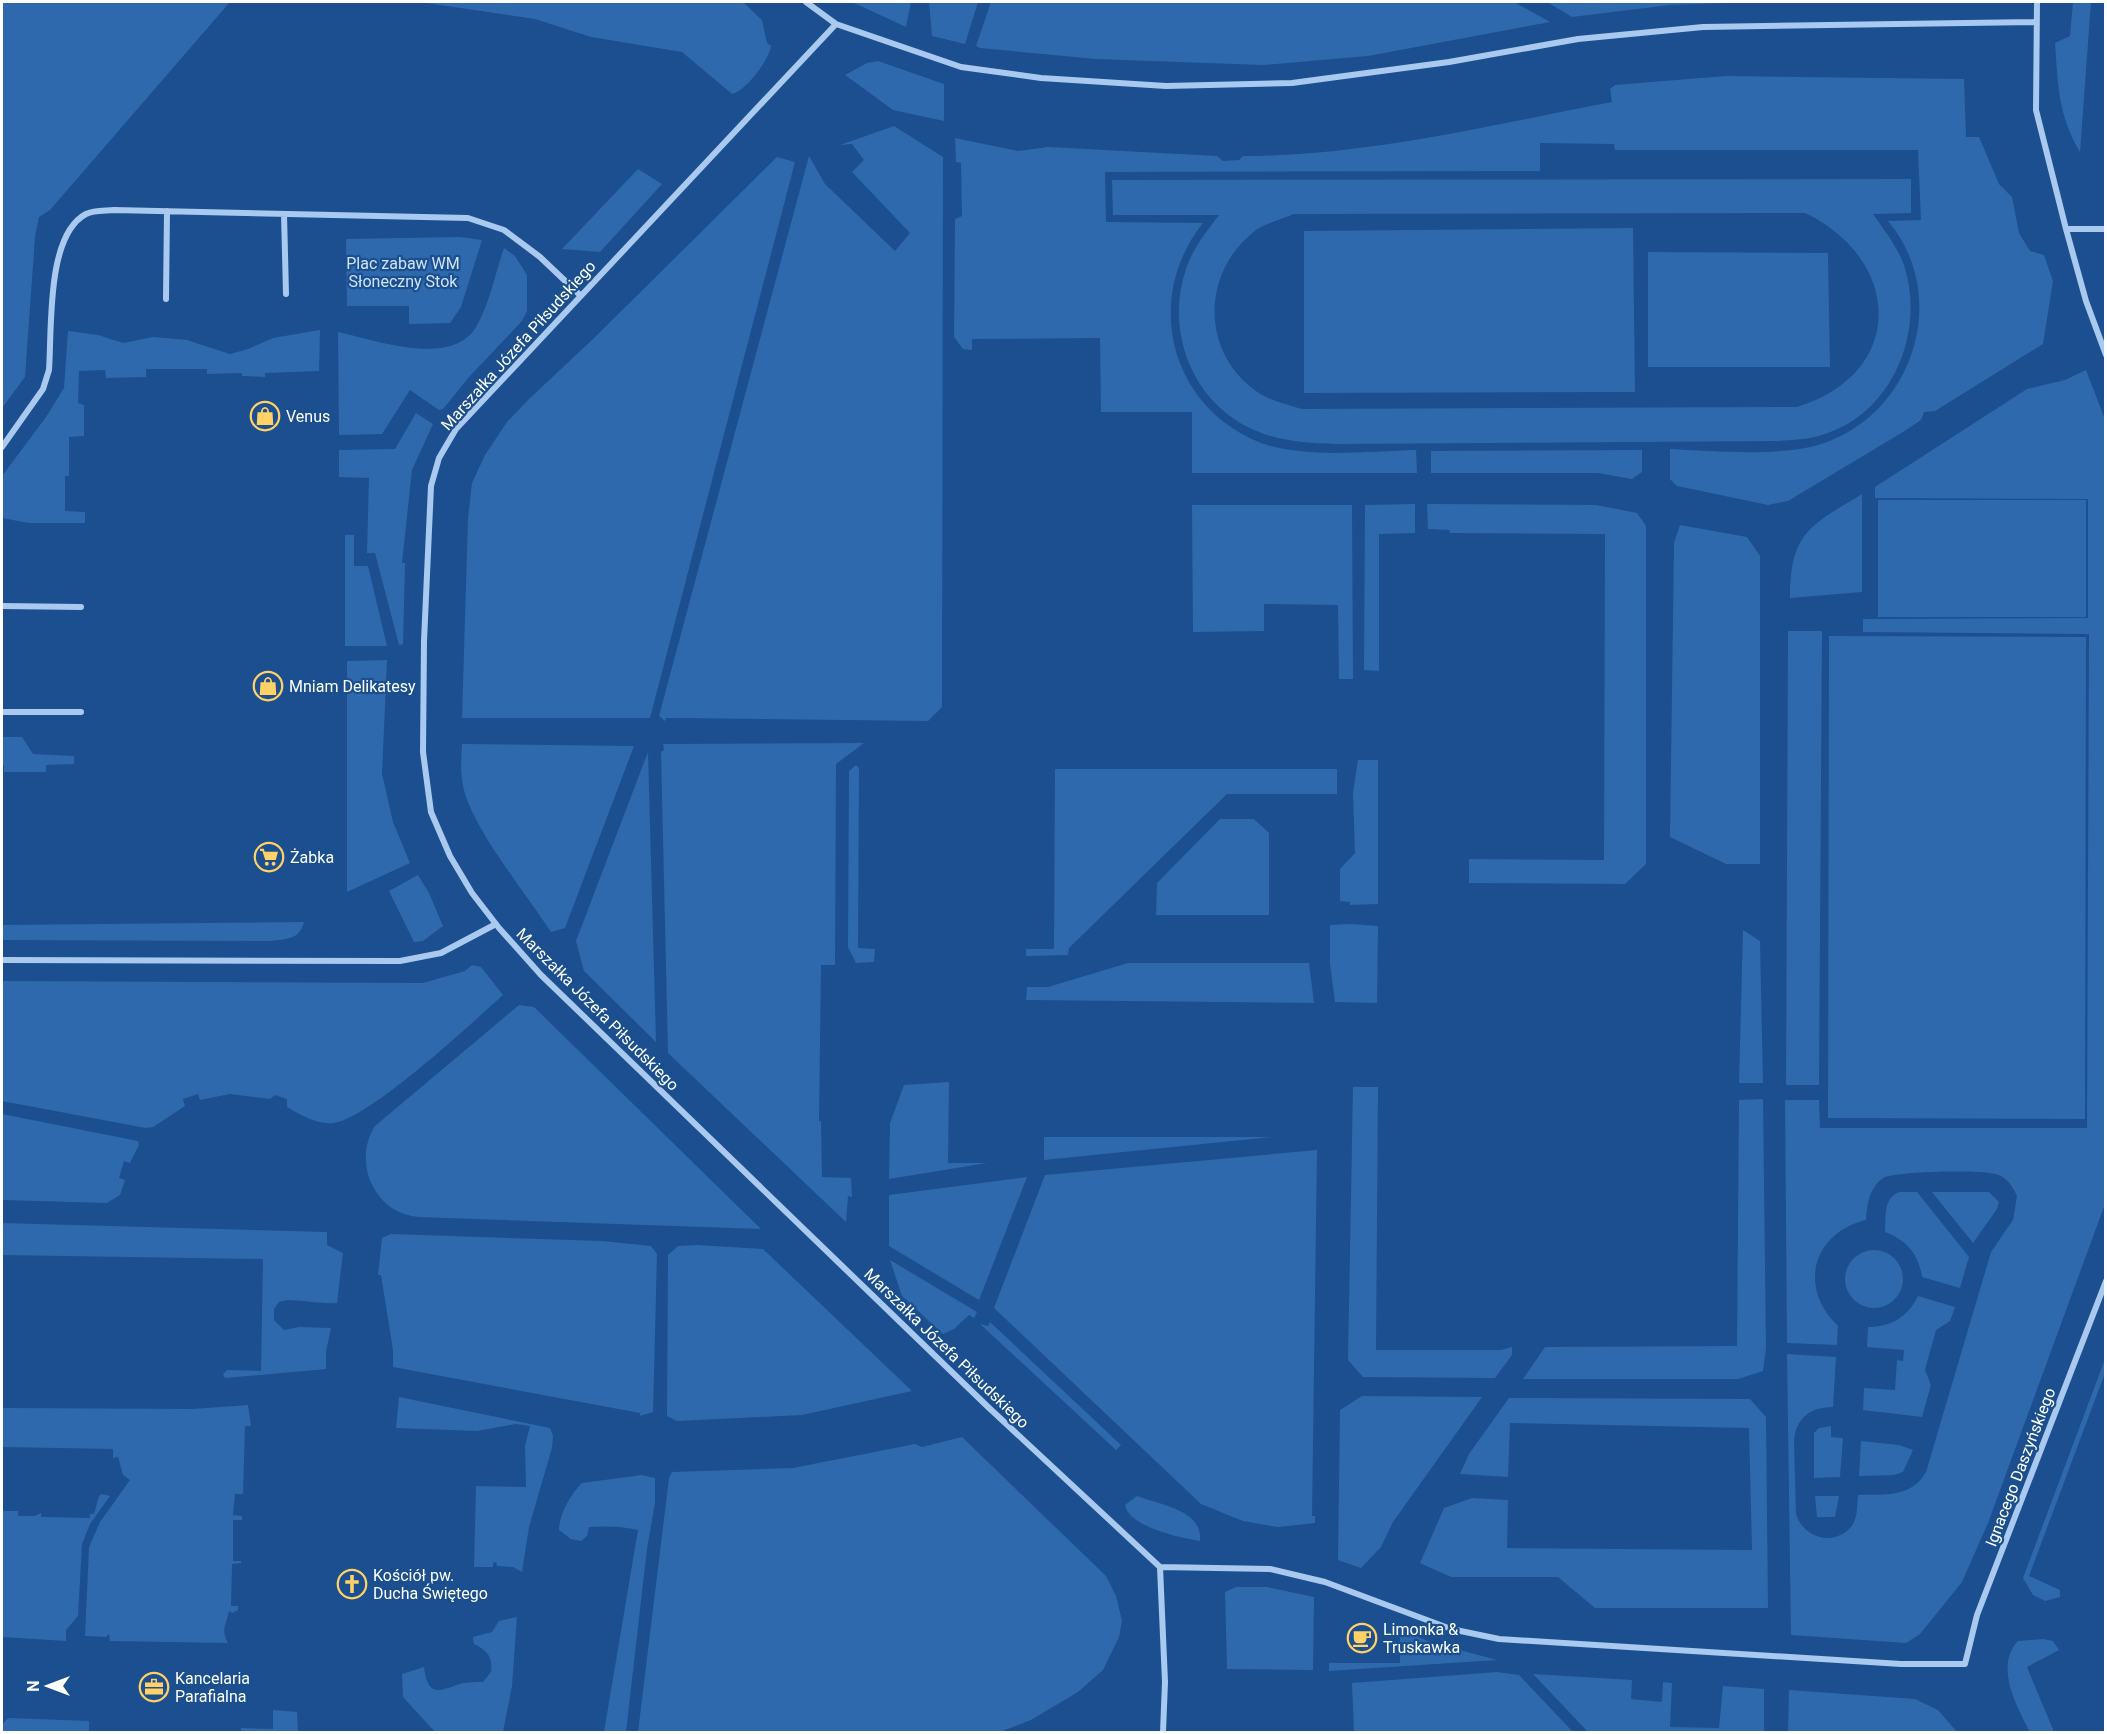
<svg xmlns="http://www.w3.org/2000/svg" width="2107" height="1734" font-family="Roboto,sans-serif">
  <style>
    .green { fill: #2e69ad; fill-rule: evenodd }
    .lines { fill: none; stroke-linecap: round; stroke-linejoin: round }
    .street { stroke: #a9c9ee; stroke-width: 6 }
    .labels { text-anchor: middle; stroke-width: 4.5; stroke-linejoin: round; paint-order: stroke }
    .park-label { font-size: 16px; fill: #cfe3fa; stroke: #1b4f8f }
    .street-label { font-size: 16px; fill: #fff; stroke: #1b4f8f }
    .poi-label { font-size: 16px; fill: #fff; stroke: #1b4f8f; text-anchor: start }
  </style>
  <rect width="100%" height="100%" fill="#1b4f8f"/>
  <path class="green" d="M2 2H230L50 210 39 217 35 237 25 377 2 408Z
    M420 2H743L762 20 767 43 771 46C769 60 746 91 732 94L682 52 591 37 535 19Z
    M852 2H911L906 27Z
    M929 2H978L965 44 932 36Z
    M991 2H1514L1550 22 1368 56 1263 65 1096 59 980 48 976 46Z
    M1547 2H1752L1670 5 1572 17Z
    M2073 2H2091L2080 152C2058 115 2058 85 2055 43L2070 36Z
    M878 61 944 84V121L893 110 845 75 867 63Z
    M1726 76 1964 79 1966 137H1979L1999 184 2012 197 2019 233 2030 251 2044 255 2053 281 2043 344 1935 411 1924 412 1921 420 1903 432 1788 501 1768 505 1677 486 1670 479V449C1713 451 1782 457 1821 444 1914 414 1951 296 1888 221L1921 220 1918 150H1615L1614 144 1540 143V171L1105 172 1106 222 1203 223C1143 298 1169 407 1261 443 1305 459 1369 451 1416 450L1417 473H1192V412H1101L1100 338 972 339V350L963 349 954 337 955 219 962 216 961 163 956 162 955 138 1018 151 1048 147 1217 156 1223 161 1239 160 1243 156C1367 156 1491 125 1612 102L1610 89 1615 85Z
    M894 126 943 157 942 707 928 721 681 718H666L665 721 659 716 809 156 825 184 895 251 910 233 852 172 864 160 852 144 840 145Z
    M777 157 795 162 650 718H462L468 518 472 483 485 455 507 422 529 399 593 339Z
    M638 169 662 184 600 252 562 249Z
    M1911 179V213L1873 214C1884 230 1897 246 1904 265 1925 329 1895 409 1828 433 1812 439 1795 440 1778 441L1336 444C1309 443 1284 442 1259 432 1194 407 1164 333 1186 269 1193 248 1206 232 1219 215H1113L1112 180ZM1805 213C1903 260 1906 374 1797 407L1302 409C1285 404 1266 400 1252 388 1200 347 1203 270 1256 230 1267 223 1282 219 1294 214Z
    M1633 228 1635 392 1304 393V231Z
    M460 237 482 240 461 307 450 323 409 324V306H347L346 239Z
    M504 248 515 256 527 275V311L522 321 470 376 443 409 439 410 410 390 382 434 339 435 338 332C375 340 452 368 476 327 490 303 495 274 504 248Z
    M1648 252 1828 253 1830 367H1648Z
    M320 330 319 371 265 373V377L242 376V373L207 374V369H146V377L106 378 105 370 79 371 78 403 84 405V436L69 437V476H65V511L85 512V523H29L2 518V476L46 417 64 388 68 331 98 335 123 343 153 337 187 340 230 354 248 349 273 338Z
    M2086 370 2106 422 2105 1204 1988 1523 1962 1582 1920 1634 1906 1643 1791 1635 1787 1354 1836 1357 1833 1407C1810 1407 1796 1418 1794 1441L1796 1514C1803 1537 1832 1547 1850 1528 1858 1520 1857 1506 1858 1495 1885 1494 1911 1498 1926 1472L1991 1252 2013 1220 2017 1196C2013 1187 2008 1179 1999 1175 1986 1169 1894 1171 1883 1178 1869 1188 1867 1205 1866 1220 1812 1233 1798 1288 1838 1326L1837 1345 1787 1343 1785 1100H1819L1820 1128H2087L2089 634 1863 632V619L2088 618V499L1875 498V487L2027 389 2065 380Z
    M416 413 433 424 412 470 402 563H405L403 644 399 645 375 553H367L369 478 339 477V450L395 449Z
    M1642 450V472L1632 479 1598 473H1431V451Z
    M1862 494V592L1790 598C1790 532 1810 526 1862 494Z
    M1878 500H2086V617H1878Z
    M1415 504V533L1379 534V671L1364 670 1365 505Z
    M1427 504 1596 505 1637 513 1646 526V864L1625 884 1469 883V859L1604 860 1605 534 1450 533 1449 530 1428 529Z
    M1192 505H1352L1353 679H1339L1338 605 1264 604V631L1193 632Z
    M1680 525 1747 537 1760 556V864H1726L1670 837 1674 543Z
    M345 535H354V566H368L387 646H345Z
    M1788 631H1822L1819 1085H1786Z
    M1829 636 2086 637 2085 1119 1828 1118Z
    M387 660 382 774 393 822 410 863 347 892V661Z
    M2 737H22L33 754 74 756V764L46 765V772H4V765H2Z
    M864 743 836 764 835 965H821L819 1121H821L822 1177 851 1178 852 1197 848 1196 846 1222 668 1053 661 752 664 750 663 744Z
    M462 744 634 746 565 928 551 932C527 895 474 830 464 790 460 775 461 760 462 744Z
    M648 752 656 1042 584 971 576 941Z
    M1358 760H1378V904L1350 905V902L1340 901V869L1355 853 1353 793Z
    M856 765 859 768 858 948 875 949 874 962 856 963 848 947 849 771Z
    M1055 769H1337V794H1227L1069 948 1068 955 1026 956V949H1054Z
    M1220 819H1254L1269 833V915H1156L1157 883Z
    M418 875 429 893 443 926 423 941 414 942 389 891Z
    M304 922C299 940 287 939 270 941L2 940V925Z
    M1350 924 1378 926 1377 1003 1335 1002 1330 964V925Z
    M1743 930 1760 941 1763 1083H1739Z
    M1128 963H1309L1314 1003 1026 1000 1027 987H1048Z
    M472 965 481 967 503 995C471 1024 371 1117 334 1123 318 1125 300 1115 287 1107V1099L275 1095 270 1099 230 1094 200 1100 198 1094 183 1099 185 1106 153 1127 146 1128 2 1101V981L423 983 465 971Z
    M519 1005 534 1007 761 1229 418 1217C374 1213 352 1162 375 1126Z
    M949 1082 948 1163H987L889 1179 890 1123 904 1085Z
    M1353 1087H1378L1376 1350H1501L1512 1347V1355L1495 1378 1363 1377 1348 1360Z
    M1763 1099 1766 1348 1763 1371 1738 1379H1523L1545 1347 1737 1346 1739 1100Z
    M2 1114 138 1141 139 1145 130 1163 124 1161 119 1178 125 1180 120 1195 107 1203 2 1200Z
    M1044 1137H1272L1044 1160Z
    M1317 1150 1312 1516H1315V1523L1278 1527 1243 1521 1201 1504 994 1308 1045 1175Z
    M1027 1177 979 1300 889 1246V1195Z
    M1899 1192H1917L1969 1257 1960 1288 1922 1277C1919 1255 1907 1240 1885 1232 1886 1216 1883 1199 1899 1192Z
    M1932 1192H1989L1999 1202 1997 1209 1973 1243Z
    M2 1223 327 1232V1245L343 1253 337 1303C320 1305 291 1297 279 1302L274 1309V1320L284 1330 299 1327 331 1328 326 1352V1369L225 1378 223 1374 227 1370 261 1371 263 1259 2 1255Z
    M391 1234 602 1241 651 1246 657 1254 653 1412 640 1416V1413L393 1367V1350L381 1275H378L382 1238Z
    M697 1245 763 1249 912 1391 802 1415 677 1421 667 1416 668 1255 678 1246Z
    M1845 1279a29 29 0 1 1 58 0a29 29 0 1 1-58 0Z
    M890 1260 977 1312 974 1318 969 1315 954 1329 943 1334 902 1296Z
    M1918 1296 1955 1307 1950 1321 1936 1330 1925 1370 1931 1385 1922 1417 1863 1410 1864 1388 1895 1390 1897 1360 1903 1361 1904 1350 1867 1347 1868 1327C1891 1327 1908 1317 1918 1296Z
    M990 1322 1121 1445 1116 1450 980 1324 988 1326Z
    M2105 1359V1373L2029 1576 2060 1590V1597L2045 1601 2033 1595 2023 1578Z
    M1362 1396 1482 1397 1393 1522 1381 1547 1361 1568 1338 1560 1340 1410Z
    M399 1397 550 1428 553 1436 552 1448 529 1527 522 1572 513 1567 497 1566 496 1562 493 1563V1567H474L476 1486 526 1487 525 1446 530 1426 516 1424 477 1431 396 1428Z
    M1509 1398 1750 1399 1766 1417 1768 1608H1595L1558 1577H1451L1420 1563 1444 1508 1472 1498 1508 1500 1507 1548 1752 1550 1749 1428 1510 1423 1508 1477 1460 1474 1469 1454Z
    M248 1405 251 1426H245L243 1494H235L233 1515 242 1516V1520H233V1561H241V1563L232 1564 231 1606H238V1610L232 1613 229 1611C227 1623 220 1629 228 1643L110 1641 109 1634 106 1637 85 1636 89 1547 100 1522 130 1480 123 1475 118 1457 113 1458V1449L2 1447V1408L193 1409Z
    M1831 1426V1437L1843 1438 1840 1477 1814 1478V1433L1819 1428Z
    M962 1437 1106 1576 1116 1596 1122 1621 1119 1637 1103 1670 1078 1692 1031 1720 1000 1732H638L669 1478 672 1472 793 1468 915 1444 922 1447Z
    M1861 1441 1899 1445 1913 1450 1903 1472 1894 1475 1859 1476Z
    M642 1475 655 1478V1503L647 1549 626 1732H604L638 1530C622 1526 605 1526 589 1527L587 1536 581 1541 571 1539 559 1530C559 1514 571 1494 582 1483Z
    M102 1494 110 1496 90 1524 82 1544 78 1616 66 1630V1641L2 1637V1507L4 1511H18V1516H35L41 1513V1517H44L90 1518V1514H94L99 1496Z
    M1137 1496C1161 1505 1203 1510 1200 1541 1181 1538 1129 1527 1125 1505Z
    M1815 1496H1839L1835 1517H1817Z
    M1236 1587H1267L1314 1597 1313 1670 1227 1669 1225 1592Z
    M517 1617 512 1686 503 1732H435L403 1697 402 1674 424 1667C428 1701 443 1689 463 1683 469 1682 477 1682 483 1682L491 1672C493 1657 487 1650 474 1644L473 1637 492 1632 499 1621Z
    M1400 1629 1430 1642 1497 1660 1329 1671V1663H1400Z
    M2043 1639 2053 1641 2059 1650 2027 1667 2054 1732H2030C2017 1707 1994 1666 2018 1641Z
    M1497 1672 1519 1675 1573 1732H1354L1352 1683Z
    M1533 1674 1632 1680 1631 1699 1662 1702 1663 1682 1672 1683 1670 1727 1719 1728 1723 1686 1764 1689V1732H1588Z
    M1789 1690 1915 1699 1938 1710 1957 1732H1788Z
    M273 1710 297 1712 298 1732H241V1728L273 1729Z
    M8 1718 89 1721V1732H2V1725Z"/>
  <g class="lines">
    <path class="street" d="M806 2 836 24 961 67 1041 78 1166 86 1292 83 1449 62 1578 39 1703 27 2035 22
      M2037 2 2036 110 2066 229 2086 301 2106 355
      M836 24 456 429 439 458 431 486 424 641 423 752 431 812 450 856 472 893 499 928 541 975 987 1406 1160 1567 1165 1682 1163 1732
      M284 214 286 294
      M2066 229H2106
      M166 299 167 211
      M2 447 43 389 49 370C52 329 46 235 86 214 94 210 106 211 114 210L468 218 504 230 540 257 581 296
      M2 606 81 607
      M2 712H81
      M2 960 400 961 441 953 496 924
      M1160 1567 1270 1569 1325 1582 1451 1629 1499 1639 1901 1664H1965L1977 1615 2106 1281"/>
  </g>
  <defs>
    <g id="shop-ring" transform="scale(1.5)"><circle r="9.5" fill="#1b4f8f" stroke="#ffd166" stroke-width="1.5"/><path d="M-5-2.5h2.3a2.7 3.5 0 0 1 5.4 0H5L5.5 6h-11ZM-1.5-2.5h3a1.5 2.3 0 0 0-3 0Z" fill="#ffd166"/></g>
    <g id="supermarket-ring" transform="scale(1.5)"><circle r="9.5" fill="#1b4f8f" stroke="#ffd166" stroke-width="1.5"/><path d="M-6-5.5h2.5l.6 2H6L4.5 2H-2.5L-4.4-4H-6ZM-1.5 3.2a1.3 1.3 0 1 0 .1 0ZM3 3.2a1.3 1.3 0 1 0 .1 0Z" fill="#ffd166"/></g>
    <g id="church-ring" transform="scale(1.5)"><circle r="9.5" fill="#1b4f8f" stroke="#ffd166" stroke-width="1.5"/><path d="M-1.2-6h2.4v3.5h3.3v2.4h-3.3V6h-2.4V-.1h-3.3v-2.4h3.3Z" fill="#ffd166"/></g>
    <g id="cafe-ring" transform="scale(1.5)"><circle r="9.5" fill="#1b4f8f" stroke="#ffd166" stroke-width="1.5"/><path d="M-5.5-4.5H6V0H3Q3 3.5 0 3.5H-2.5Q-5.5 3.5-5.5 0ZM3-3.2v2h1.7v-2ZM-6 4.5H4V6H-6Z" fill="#ffd166"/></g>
    <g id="office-ring" transform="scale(1.5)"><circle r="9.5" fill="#1b4f8f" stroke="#ffd166" stroke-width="1.5"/><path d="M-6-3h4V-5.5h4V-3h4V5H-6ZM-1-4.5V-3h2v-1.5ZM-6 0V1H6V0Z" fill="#ffd166"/></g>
  </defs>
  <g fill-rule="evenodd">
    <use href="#shop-ring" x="265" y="416"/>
    <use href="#shop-ring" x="268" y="686"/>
    <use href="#supermarket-ring" x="269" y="857"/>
    <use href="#church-ring" x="352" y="1584"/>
    <use href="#cafe-ring" x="1362" y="1638"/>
    <use href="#office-ring" x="154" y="1687"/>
  </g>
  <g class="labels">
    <g class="park-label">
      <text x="403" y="269">Plac zabaw WM<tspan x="403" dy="18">Słoneczny Stok</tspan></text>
    </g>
    <g class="street-label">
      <text transform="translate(518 345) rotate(-48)" y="6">Marszałka Józefa Piłsudskiego</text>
      <text transform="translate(598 1009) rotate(45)" y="6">Marszałka Józefa Piłsudskiego</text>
      <text transform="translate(947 1348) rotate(44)" y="6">Marszałka Józefa Piłsudskiego</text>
      <text transform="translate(2020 1467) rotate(-69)" y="6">Ignacego Daszyńskiego</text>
    </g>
    <g class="poi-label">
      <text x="286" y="422">Venus</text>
      <text x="289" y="692">Mniam Delikatesy</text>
      <text x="290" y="863">Żabka</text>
      <text x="373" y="1581">Kościół pw.<tspan x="373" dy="18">Ducha Świętego</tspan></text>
      <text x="1383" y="1635">Limonka &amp;<tspan x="1383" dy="18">Truskawka</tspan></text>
      <text x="175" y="1684">Kancelaria<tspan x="175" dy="18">Parafialna</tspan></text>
    </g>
  </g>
  <rect width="2107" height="1734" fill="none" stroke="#ffffff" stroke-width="6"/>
  <g transform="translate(48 1686) rotate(270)" stroke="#1b4f8f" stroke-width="4.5" paint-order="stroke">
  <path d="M0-4.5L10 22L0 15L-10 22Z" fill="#ffffff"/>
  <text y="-9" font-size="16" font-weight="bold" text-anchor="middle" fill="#ffffff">N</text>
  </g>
</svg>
